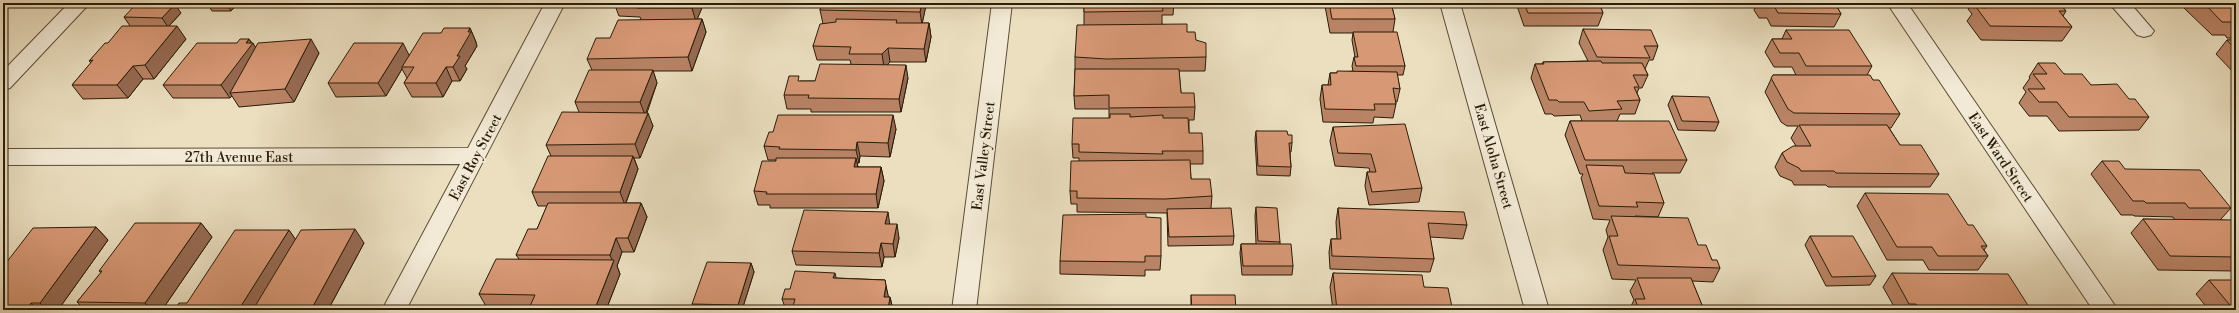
<svg xmlns="http://www.w3.org/2000/svg" width="2239" height="313" font-family="'Libre Bodoni',serif">
  <style>
    .lines { fill: none; stroke-linecap: round; stroke-linejoin: round }
    .service-casing { stroke: #5a4d36; stroke-width: 2 }
    .minor-casing { stroke: #5a4d36; stroke-width: 2 }
    .service { fill: #f2ead6; fill-rule: evenodd }
    .minor { fill: #f2ead6; fill-rule: evenodd }
    .wall { fill: #b98365; stroke: #2a1c08 }
    .shaded-wall { fill: #966a52; stroke: #2a1c08 }
    .building { fill: #d79875; stroke: #2a1c08 }
    .labels { text-anchor: middle; stroke-width: 3.5; stroke-linejoin: round; paint-order: stroke }
    .street-label { font-size: 14px; fill: #2a1c08; stroke: #f2ead6 }
  </style>
  <rect width="100%" height="100%" fill="#ebdfc0"/>
  <filter id="stains"><feTurbulence type="fractalNoise" baseFrequency=".005" numOctaves="4"/><feColorMatrix values="0 0 0 0 .2 0 0 0 0 .09 0 0 0 0 .02 0 0 0 .5 -.17"/></filter>
  <radialGradient id="worn" r=".72"><stop offset=".6" stop-color="#630" stop-opacity="0"/><stop offset="1" stop-color="#630" stop-opacity=".3"/></radialGradient>
  <g class="lines">
    <g class="service-casing">
      <path id="service" d="M2109 3H2130L2154 31 2151 35 2144 37 2137 35Z"/>
    </g>
    <g class="minor-casing">
      <path id="minor" d="M69 3H90L10 88 3 90V71Z
        M545 3H565L406 310H382L460 164 3 165V149L468 148Z
        M992 3H1012L976 310H952Z
        M1440 3H1460L1549 310H1525Z
        M1887 3H1907L2118 310H2093Z"/>
    </g>
    <use href="#service" class="service"/>
    <use href="#minor" class="minor"/>
  </g>
  <path class="wall" d="M207 3H238L231 11H212Z
    M614 3H704L697 19H702L706 32 692 71H653L657 83 647 113 653 126 640 158H634L638 169 626 203H641L647 217 634 252H622L617 266 620 274 606 310H532L531 308H487L479 294 519 259 516 255 537 229 547 206H538L532 192 551 156 546 145 579 112 575 102 592 70 587 59 641 19 640 17 619 16Z
    M822 3H926V5L922 23H929L931 37 926 62H890L887 64 908 78 901 112H811V109H787L784 95 800 81H815L851 64 850 60H817L813 46 823 24 820 10Z
    M1084 3H1174L1173 15H1162V24L1187 32 1196 40 1206 57 1205 71H1179L1181 93 1195 107 1194 120H1189V133L1203 151V164H1190L1191 179 1212 196 1211 208 1234 236 1233 245 1168 246 1167 213 1077 212V204H1071L1070 191 1079 161V158H1073L1072 144 1109 118V109H1075L1074 96 1075 69V57L1084 25Z
    M1326 3H1391L1395 19 1393 32 1405 66 1403 75H1397L1400 89 1397 102H1395L1396 104 1393 118 1374 117 1373 123 1323 122 1320 99 1322 85H1328L1330 73H1337L1353 71 1352 66 1354 57H1355L1352 40 1353 33H1330L1325 6Z
    M1516 3H1599L1603 13 1598 26H1524Z
    M1757 3H1835L1841 14 1834 27 1771 26 1767 18H1759L1754 10Z
    M1972 3H2059L2066 11 2063 16 2072 27 2062 41 1981 40 1967 21 1972 14 1968 9Z
    M2188 3H2236V75L2216 54 2227 40H2231L2233 38H2227L2225 35H2212L2184 8Z
    M181 13 169 26 186 39 154 79H143L128 98 83 99 72 85 91 63 89 61 108 43 130 26 124 17Z
    M470 28 476 42V43L477 46 465 66 467 69 460 81H452L443 97H412L404 83 407 78 402 69 386 96 336 97 328 83 409 55 441 33Z
    M1583 29 1658 46 1653 60H1649L1645 69 1648 75 1642 88H1639L1637 93 1640 100 1635 114H1620L1617 121 1687 160 1680 173H1652L1664 203 1658 217 1635 216 1634 217 1698 245 1720 268 1713 282 1692 281 1704 310H1629L1634 300 1630 291 1636 280 1612 279 1603 250 1608 237 1606 230 1610 220 1593 219 1581 178 1583 174H1580L1565 135 1570 121H1582L1580 115 1554 116 1552 114H1545L1531 78 1535 64H1542L1543 62 1588 61 1579 43Z
    M1786 30 1872 66 1867 75 1873 80 1900 114 1891 128H1889L1900 145 1939 174 1930 187H1828L1826 185H1794L1792 181 1780 176 1775 167 1782 153 1796 146 1791 138 1798 126H1787L1781 122 1765 92 1773 75H1796L1792 67H1774L1765 52 1772 39H1782Z
    M249 39 256 48 319 53 294 102 239 107 232 96 230 98H173L163 85 237 43Z
    M2038 63 2091 85 2129 99 2149 117 2139 130 2059 131 2047 116H2029L2019 103 2026 92 2023 88 2030 78 2029 77Z
    M1672 96 1719 122 1715 131 1678 130 1668 105Z
    M1333 127 1422 188 1419 202 1369 205 1365 186 1367 172H1370L1369 168 1335 166 1330 141Z
    M896 129 890 157 860 156 859 163H857L858 167H881L884 181 878 208H770V205H758L754 191 776 160H768L764 146Z
    M1256 131 1288 135 1292 143 1291 152H1290L1291 167 1290 176 1257 175 1255 139Z
    M2102 161 2231 208 2220 220 2236 221V271L2158 270 2131 233 2143 219 2175 220 2173 217 2134 216 2133 215H2121L2091 174Z
    M1865 193 1968 225 1987 246 1984 250 1988 256 1978 270H1929L1923 260H1887L1857 206Z
    M1256 207 1280 242V244L1293 266 1292 275H1242L1240 253 1241 244H1256L1255 216Z
    M1338 208 1467 225 1463 239 1430 237 1434 259 1430 272 1330 269 1329 252 1331 239H1337L1336 222Z
    M1146 217 1161 256 1160 270H1145V276L1060 274V261Z
    M201 223 212 237 162 310H85L77 302 101 273 99 271Z
    M890 224 899 238 895 257H884L882 267 796 265 792 251Z
    M96 227 108 240 58 310H3V267Z
    M289 230 295 239 364 243 328 310H174L187 303Z
    M1810 236 1876 276 1870 285 1826 286 1805 245Z
    M751 263 754 272 742 310H694L692 304Z
    M1333 273 1424 287 1452 307 1451 310H1333L1330 287Z
    M1892 273 2031 310H1896L1883 287Z
    M836 278 885 280 888 297H890L893 310H786L782 299 790 289Z
    M2209 280 2236 310H2209L2196 294Z
    M1191 295 1236 310H1191Z"/>
  <path class="shaded-wall" d="M226 3H238L231 11Z
    M694 3H704L696 22 692 8Z
    M922 3H926V5L922 25 920 12Z
    M175 4 181 13 168 27 162 18Z
    M702 19 706 32 692 71 688 57Z
    M929 23 931 37 926 62 924 49Z
    M177 26 186 39 154 79 145 65Z
    M470 28 476 42V43L477 46 465 66 467 69 460 81 453 67 457 56Z
    M249 39 252 44 253 43 261 57 230 93 232 96 230 98 221 85Z
    M311 39 319 53 294 102 285 89Z
    M403 43 410 57 402 67V69L386 96 378 83Z
    M888 48 890 62 884 68 882 54Z
    M906 65 908 78 901 112 899 99Z
    M133 66 143 79 128 98 117 85Z
    M446 67 452 81 443 97 436 83Z
    M653 70 657 83 645 115 640 102Z
    M648 113 653 126 640 158 635 144Z
    M893 115 896 129 890 157 888 143Z
    M857 142 860 156 859 163 856 150Z
    M633 156 638 169 625 205 620 192Z
    M856 158 859 172 854 167Z
    M881 167 884 181 878 208 876 194Z
    M641 203 647 217 634 252 628 238Z
    M888 212 890 226 885 224Z
    M201 223 212 237 162 310H151L145 303Z
    M897 224 899 238 895 257 893 244Z
    M96 227 108 240 58 310H47L40 303Z
    M355 229 364 243 328 310H313L312 308Z
    M289 230 298 243 254 308 256 310H244L241 306Z
    M3 235 7 239 3 243Z
    M616 238 622 252 617 266 620 274 606 310H598L596 306 613 263 610 255Z
    M881 243 884 257 882 267 879 253Z
    M751 263 754 272 742 310H739L738 305Z
    M835 273 838 286 833 278Z
    M886 286 889 299 884 297Z
    M890 297 893 310H888Z
    M31 303 38 310H26Z
    M192 306 195 310H189Z"/>
  <path class="building" d="M137 3 175 4 162 18 124 17Z
    M624 3H694L692 8H637L638 4Z
    M822 3H922L920 12 820 10Z
    M1084 3H1162L1163 11 1084 12Z
    M1329 3H1391L1395 19H1332Z
    M1524 3H1599L1603 13H1528Z
    M1764 3H1835L1841 14 1778 13 1773 4H1765Z
    M1982 3H2059L2066 11H2059L2072 27 1990 26 1976 7 1986 8Z
    M2204 3H2236V22H2222Z
    M702 19 688 57 587 59 596 38H610L618 20Z
    M836 19 897 20 896 23H929L924 49 888 48 882 54H849L851 47 813 46 820 24 836 22Z
    M1187 24V32H1195L1196 40 1206 43V57L1107 59 1075 57 1077 25Z
    M122 26H177L145 65 133 66 117 85H72L93 60 89 61 105 43H108Z
    M444 28H470L468 32H471L457 56H460L453 67H446L436 83H404L414 67H402L423 33H441Z
    M1583 29 1651 30 1658 46H1644L1650 58 1597 57Z
    M1786 30H1849L1872 66H1806L1799 53H1780L1772 39H1792Z
    M1353 32H1397L1405 66H1356L1354 57H1358Z
    M240 39H249L246 43H253L221 85H163L197 43H237Z
    M311 39 285 89 230 93 258 43Z
    M2227 40H2236V50Z
    M354 43H403L378 83H328Z
    M1601 61 1602 63H1642L1648 75H1633L1639 87H1634L1640 100 1617 101 1622 109 1589 111 1584 102H1559L1557 100H1549L1535 64H1544L1543 62Z
    M2038 63H2055L2064 74H2082L2091 85 2117 84 2129 99H2135L2149 117H2069L2057 102H2039L2028 89H2045L2033 74H2047Z
    M820 64 906 65 899 99 808 98 809 95H784L789 76H799L798 81H815Z
    M1075 69H1179L1181 93H1194L1195 107 1109 108V95L1074 96Z
    M589 70H653L640 102H575Z
    M1337 71 1397 72 1400 89 1393 88 1396 104H1374L1375 110 1325 109 1322 85H1331L1330 73H1337Z
    M1773 75H1870L1873 80H1879L1900 114 1794 113 1788 109 1771 78Z
    M1672 96 1709 97 1719 122 1682 121Z
    M562 112 648 113 635 144 546 145Z
    M1110 114H1130V117L1163 115V118H1188L1189 133H1202L1203 151H1162L1163 154 1079 152V144H1072L1073 118H1110Z
    M778 115H893L888 143 857 142 856 150 779 149 780 147 764 146 769 132H773Z
    M1570 121H1669L1687 160H1585Z
    M1405 124 1422 188 1372 192 1367 172H1376L1371 154 1338 153 1333 127Z
    M1799 125H1887L1900 145H1921L1939 174 1836 173 1834 171H1801L1799 168 1787 162 1782 153 1793 146H1811Z
    M1256 131H1287L1288 135H1292V143H1289L1291 167 1258 166Z
    M548 156H633L620 192H532Z
    M776 158H856L854 167H881L876 194H766L767 192 754 191 762 161H776Z
    M1190 160 1191 179H1210L1212 196 1165 199 1077 198V191H1070L1071 161Z
    M2102 161H2119L2125 169 2200 170 2231 208H2189L2185 203H2146L2144 201H2133Z
    M1586 165 1623 166 1625 173 1654 174 1664 203 1636 202 1638 207 1599 206Z
    M1865 193 1948 194 1968 225H1973L1987 246H1981L1988 256H1938L1932 247H1897Z
    M548 203H641L628 238H616L610 255H516L528 229H537Z
    M1256 207 1277 208 1280 242 1258 241Z
    M1231 208 1234 236 1169 237 1167 209Z
    M1338 208 1464 212 1467 225 1428 223 1434 259 1332 256 1331 239H1341Z
    M804 210 888 212 885 224H897L893 244 881 243 879 253 792 251Z
    M1146 214V217L1161 218V256H1145V262L1060 261 1063 215Z
    M1611 216 1688 218 1698 245H1706L1712 260H1717L1720 268 1618 265 1609 236H1618Z
    M2143 219 2236 220V257L2170 256Z
    M135 223H201L145 303 77 302 102 271H99Z
    M96 227 40 303H31L26 310H3V306L5 303H3V267L33 228Z
    M355 229 312 308H254L301 230Z
    M235 230H289L241 306H192L189 310H174L179 303H187Z
    M1810 236H1853L1876 276 1832 277Z
    M1241 244H1291L1293 266H1243Z
    M496 259 614 260 596 306H530L535 295 479 294Z
    M707 262 751 263 738 305 692 304Z
    M795 271 835 273 833 278 885 280 886 286 884 297H890L888 310H792L795 299H782L785 289H790Z
    M1333 273 1422 275 1424 287 1448 288 1452 307 1426 306 1427 310H1337Z
    M1892 273 2008 274 2031 310H1919L1916 304H1909Z
    M1637 278H1691L1704 310H1639L1635 299H1645Z
    M2209 280H2236V310H2234Z
    M1191 295H1235L1236 310H1192Z"/>
  <g class="labels">
    <g class="street-label">
      <text transform="translate(983 156) rotate(-83)" y="5">East Valley Street</text>
      <text transform="translate(1494 156) rotate(74)" y="5">East Aloha Street</text>
      <text x="239" y="162">27th Avenue East</text>
      <text transform="translate(475 157) rotate(-62)" y="5">East Roy Street</text>
      <text transform="translate(2001 157) rotate(56)" y="5">East Ward Street</text>
    </g>
  </g>
  <rect width="2239" height="313" fill="none" stroke="#ebdfc0" stroke-width="16"/>
  <rect x="4" y="4" width="2231" height="305" fill="none" stroke="#2a1c08" stroke-width="2"/>
  <rect x="8" y="8" width="2223" height="297" fill="none" stroke="#2a1c08"/>
  <rect width="100%" height="100%" filter="url(#stains)"/>
  <rect width="100%" height="100%" fill="url(#worn)"/>
</svg>
